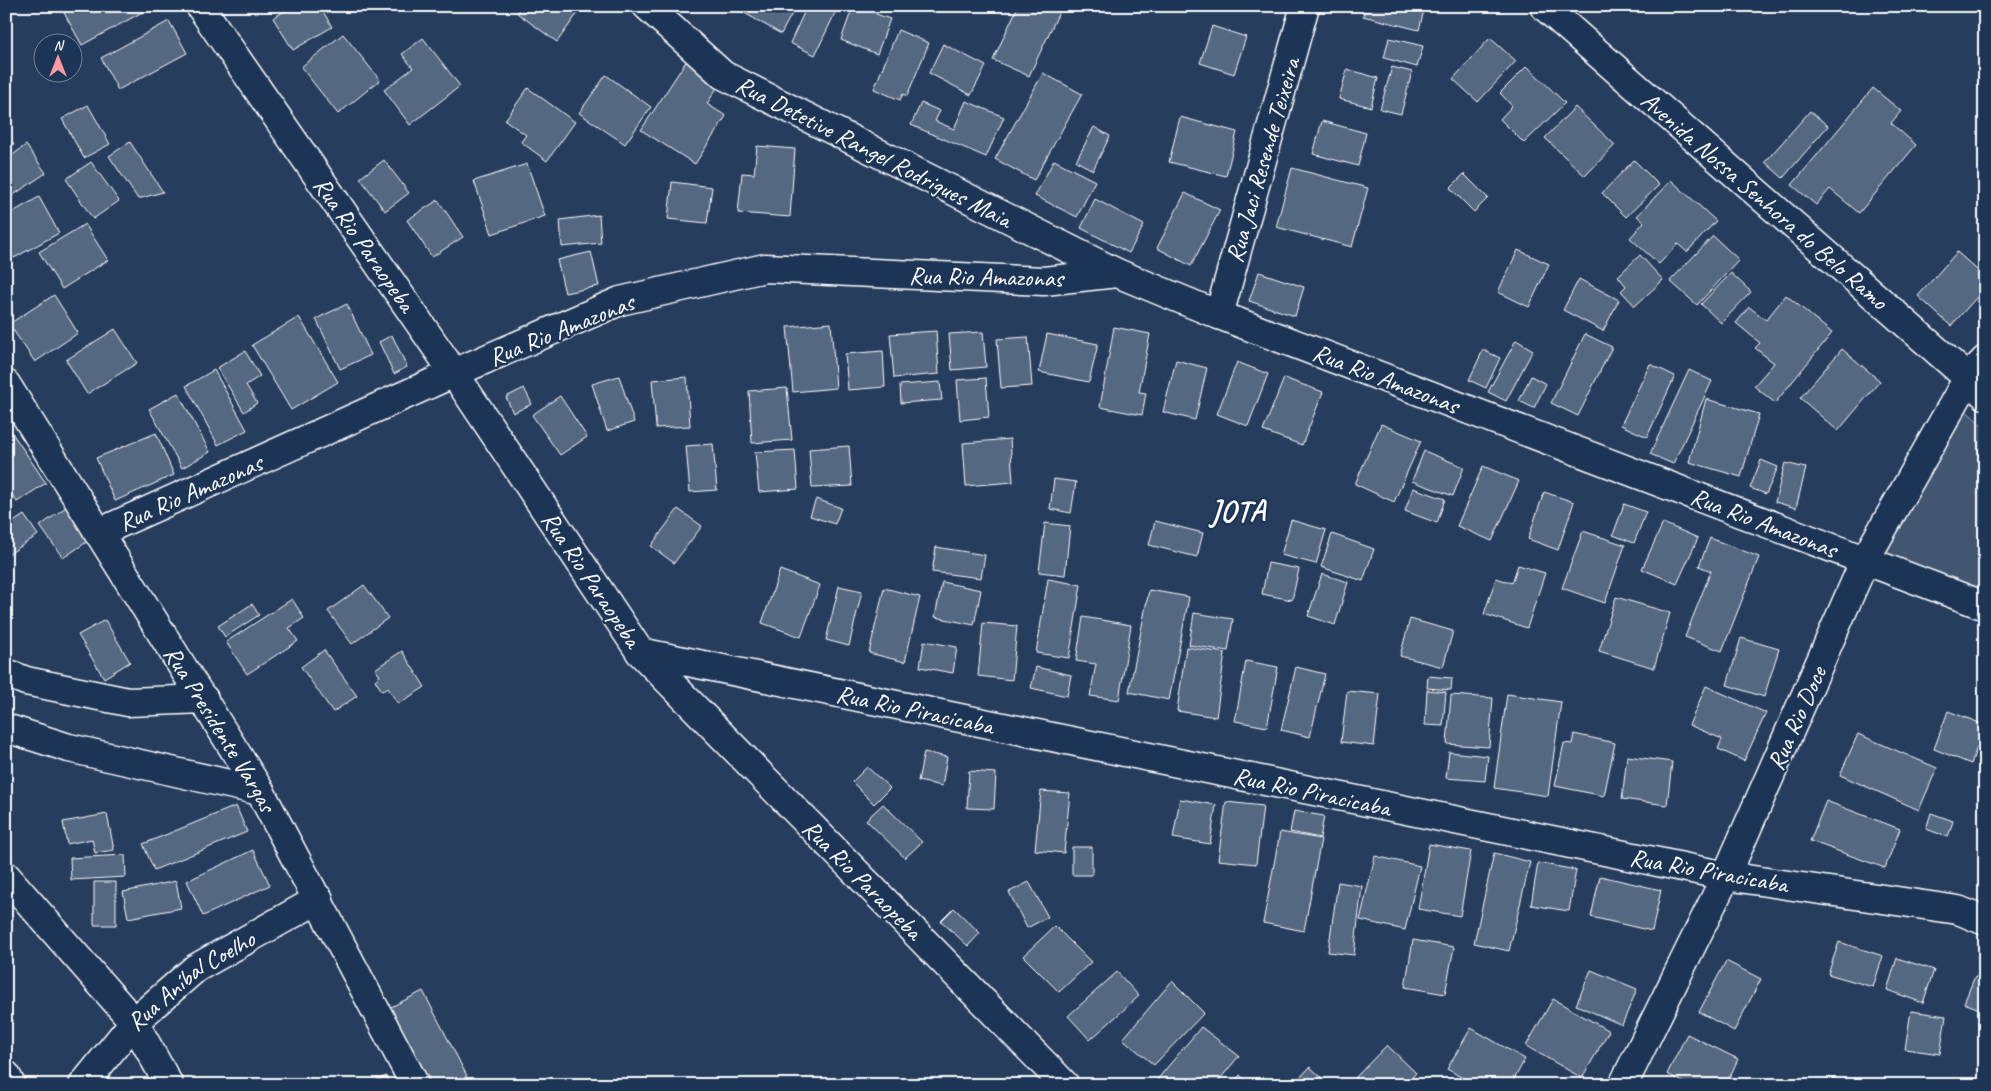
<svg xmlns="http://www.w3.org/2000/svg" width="1991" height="1091" font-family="Caveat,sans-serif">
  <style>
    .green { fill: #425672; stroke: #a0aab8 }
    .building { fill: #556781; stroke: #fff }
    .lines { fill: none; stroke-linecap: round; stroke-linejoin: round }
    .minor-casing { stroke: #fff; stroke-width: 31 }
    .minor { stroke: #1d3557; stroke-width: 28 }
    .labels { text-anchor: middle; stroke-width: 4.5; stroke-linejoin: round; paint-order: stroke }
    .street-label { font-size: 25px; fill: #fff; stroke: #1d3557 }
    .district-label { font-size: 30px; font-weight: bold; letter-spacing: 1px; fill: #fff; stroke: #1d3557 }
  </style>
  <rect width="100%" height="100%" fill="#263d5e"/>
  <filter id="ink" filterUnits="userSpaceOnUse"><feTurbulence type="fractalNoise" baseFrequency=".02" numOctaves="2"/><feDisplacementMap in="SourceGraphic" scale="10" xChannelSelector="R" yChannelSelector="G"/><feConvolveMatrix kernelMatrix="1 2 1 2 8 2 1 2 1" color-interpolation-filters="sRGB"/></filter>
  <g filter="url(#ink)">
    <path class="green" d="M1962 407 1985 428V597L1872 557Z"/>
    <path class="building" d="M77 6H149L150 8 82 45 64 13Z
      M293 6H320L332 27 293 50 273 18Z
      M521 6H575L580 10 557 42 517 13Z
      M744 6H796L781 34 741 11Z
      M807 6H831L837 9 815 55 790 43Z
      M853 6H879L876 14 890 19 877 54 841 40Z
      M1018 6H1062L1029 76 993 60Z
      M1366 6H1425L1419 30 1363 16Z
      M169 21 187 53 118 90 101 58Z
      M1212 26 1246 37 1234 74 1200 63Z
      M898 30 929 43 907 96 903 94 900 100 874 89Z
      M343 34 380 80 338 114 301 67Z
      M423 38 460 86 410 125 384 90 413 68 402 54Z
      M1389 38 1423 46 1417 67 1384 58Z
      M1490 38 1516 61 1478 102 1453 79Z
      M943 44 986 66 971 95 929 73Z
      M687 60 721 81 707 104 726 116 695 164 641 130Z
      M1527 66 1565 103 1524 143 1500 119 1512 106 1500 93Z
      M1392 67 1412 72 1401 114 1380 109Z
      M1347 69 1378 78 1371 107 1339 99Z
      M1043 73 1082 94 1034 180 995 159Z
      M606 75 651 107 625 144 579 113Z
      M528 88 575 122 547 161 521 142 526 135 505 120Z
      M1873 88 1901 111 1891 123 1916 145 1859 213 1830 189 1816 205 1792 185Z
      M966 101 1004 117 986 157 911 125 921 103 940 111 935 121 954 129Z
      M88 105 110 144 84 158 62 119Z
      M1575 107 1615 145 1585 176 1545 138Z
      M1810 111 1828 126 1783 178 1765 162Z
      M1180 117 1237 132 1226 176 1169 162Z
      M1322 121 1366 133 1358 166 1313 154Z
      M1094 127 1110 136 1093 170 1076 161Z
      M6 133 14 144 6 149Z
      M130 142 163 192 138 199 109 156Z
      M26 145 46 173 6 200V160Z
      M757 146 795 149 790 217 738 213 742 173 754 174Z
      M384 160 409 193 385 211 360 178Z
      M1054 160 1095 181 1077 217 1035 196Z
      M1634 160 1659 185 1626 217 1602 193Z
      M91 162 119 201 93 219 66 179Z
      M527 164 545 216 492 234 474 181Z
      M1292 168 1368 188 1352 247 1276 227Z
      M1464 174 1488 198 1474 212 1450 188Z
      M1671 180 1716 221 1687 252 1678 244 1659 264 1630 238 1644 222 1637 216Z
      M672 182 712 187 707 223 668 219Z
      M1185 193 1220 210 1191 266 1157 248Z
      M39 197 59 233 14 258 6 245V216Z
      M1095 199 1144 225 1129 253 1081 228Z
      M438 200 463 237 432 257 407 220Z
      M599 215 601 243 562 247 560 220Z
      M85 224 108 260 62 289 39 252Z
      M1713 236 1739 260 1697 305 1670 281Z
      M1518 250 1549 264 1529 307 1498 292Z
      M591 252 599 286 565 293 557 260Z
      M1957 252 1985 277V288L1951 326 1918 296Z
      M1640 255 1663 280 1635 306 1621 291 1626 286 1618 276Z
      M1259 272 1304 287 1295 316 1249 301Z
      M1731 273 1751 292 1721 323 1701 304Z
      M1579 279 1619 300 1603 331 1563 310Z
      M54 295 78 333 35 362 9 324Z
      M1786 295 1832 333 1775 403 1754 386 1774 363 1755 348 1760 343 1736 323 1749 307 1766 320Z
      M347 304 371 355 340 369 316 319Z
      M299 317 338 382 291 410 252 345Z
      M831 323 836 388 793 392 787 327Z
      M1114 327 1150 334 1139 392 1146 393 1142 415 1100 407Z
      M115 329 137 363 87 394 66 360Z
      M936 331 939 374 894 378 890 334Z
      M983 332 986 367 952 370 949 334Z
      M1047 334 1098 344 1089 382 1039 372Z
      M1585 334 1612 347 1578 416 1551 403Z
      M392 335 407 367 394 374 379 342Z
      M1028 337 1032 386 1001 388 997 339Z
      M1516 340 1533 350 1506 401 1488 392Z
      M1842 349 1880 381 1838 431 1800 398Z
      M1483 350 1500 358 1486 388 1469 380Z
      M245 351 260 376 246 385 257 403 244 412 217 368Z
      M883 351 885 387 848 390 845 354Z
      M1176 360 1207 368 1195 420 1163 412Z
      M1237 362 1268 374 1248 426 1217 414Z
      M1650 364 1675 376 1647 437 1621 425Z
      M214 370 247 430 218 445 186 386Z
      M1689 370 1712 381 1673 464 1650 454Z
      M619 376 634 422 607 431 592 384Z
      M1531 376 1546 384 1534 408 1519 401Z
      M687 377 690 426 656 428 652 380Z
      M986 378 989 417 960 420 957 380Z
      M1284 378 1323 392 1302 445 1263 431Z
      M940 382 942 400 901 403 900 385Z
      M524 388 532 404 513 413 506 397Z
      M787 388 792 440 752 443 749 391Z
      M178 393 210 452 182 468 149 409Z
      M560 396 587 437 560 455 532 415Z
      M1706 399 1759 414 1741 477 1689 462Z
      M6 424 46 483 17 502 6 486Z
      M1381 424 1421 441 1394 502 1355 484Z
      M156 433 174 475 115 501 96 458Z
      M1010 439 1013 482 966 486 963 443Z
      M713 444 717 490 690 492 686 446Z
      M849 446 852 486 812 488 809 449Z
      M795 450 798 489 759 492 755 452Z
      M1424 451 1464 467 1453 496 1412 481Z
      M1761 460 1778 467 1766 494 1750 488Z
      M1785 463 1806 468 1796 508 1775 502Z
      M1483 466 1519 481 1492 541 1457 526Z
      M1054 479 1076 482 1071 513 1050 509Z
      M1413 488 1445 499 1437 523 1405 511Z
      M1544 492 1574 502 1558 550 1528 539Z
      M816 499 841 508 835 524 810 516Z
      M70 504 94 537 63 558 40 526Z
      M1624 504 1646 512 1634 543 1613 535Z
      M678 509 702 526 674 563 651 546Z
      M24 515 38 535 6 556V527Z
      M1291 520 1326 530 1316 564 1281 555Z
      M1155 521 1203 533 1197 557 1149 545Z
      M1045 523 1070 526 1065 575 1039 572Z
      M1663 523 1698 538 1677 584 1642 569Z
      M1583 531 1625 545 1605 603 1562 588Z
      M1332 534 1374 549 1363 581 1321 567Z
      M1710 538 1759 557 1722 651 1685 637 1711 571 1699 566Z
      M936 547 985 555 981 578 932 572Z
      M1268 563 1299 569 1292 600 1262 594Z
      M1518 565 1545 573 1527 628 1484 614 1496 578 1512 583Z
      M780 570 820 585 801 637 762 623Z
      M1322 574 1348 582 1335 625 1308 616Z
      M1048 579 1081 585 1069 658 1036 653Z
      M942 582 981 590 974 625 935 617Z
      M364 585 388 618 352 644 328 611Z
      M839 586 862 591 849 646 826 640Z
      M884 588 920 597 905 662 869 653Z
      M1149 590 1189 597 1169 700 1129 692Z
      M1616 597 1670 613 1654 668 1599 651Z
      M292 599 304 618 289 628 298 641 247 674 226 642Z
      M252 604 259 615 225 637 218 626Z
      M1194 613 1233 619 1228 651 1189 645Z
      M1083 617 1131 625 1119 700 1090 696 1096 664 1076 661Z
      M1410 619 1453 631 1443 667 1400 656Z
      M105 620 130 662 104 678 78 635Z
      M983 623 1017 626 1012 680 978 676Z
      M1741 638 1779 649 1764 697 1727 685Z
      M924 641 957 647 953 673 920 667Z
      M1186 647 1225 653 1216 717 1177 711Z
      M324 650 357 696 333 712 301 667Z
      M402 651 425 687 398 704 388 688 382 691 375 680 380 676 375 669Z
      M1246 661 1278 667 1267 727 1235 721Z
      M1036 667 1071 675 1067 696 1031 688Z
      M1296 667 1325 674 1310 737 1281 730Z
      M1428 676 1452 678 1451 690 1427 688Z
      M1706 686 1766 713 1744 761 1718 749 1722 739 1689 725Z
      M1427 690 1446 692 1443 726 1425 725Z
      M1347 691 1380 694 1374 746 1341 742Z
      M1507 694 1561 702 1548 796 1494 788Z
      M1451 695 1493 698 1489 747 1447 744Z
      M1948 711 1985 725 1971 764 1934 749Z
      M1574 734 1615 743 1604 796 1555 786 1564 743 1572 744Z
      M1858 734 1937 768 1919 810 1840 775Z
      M924 752 947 757 942 786 918 781Z
      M1449 752 1488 756 1485 781 1446 778Z
      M1627 756 1672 762 1667 805 1622 799Z
      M867 767 890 788 874 804 852 782Z
      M969 771 996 773 994 809 967 808Z
      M1041 791 1070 793 1064 853 1035 850Z
      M1180 799 1216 805 1210 844 1173 838Z
      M1826 801 1900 829 1885 868 1810 841Z
      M1226 802 1263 806 1256 864 1218 860Z
      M883 804 922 842 905 858 866 820Z
      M236 806 247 832 154 870 143 844Z
      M1294 811 1324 816 1320 838 1290 832Z
      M1931 813 1953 821 1948 837 1926 829Z
      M107 814 114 850 95 853 92 839 67 844 63 822Z
      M1280 832 1321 839 1304 931 1263 923Z
      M1429 844 1471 851 1460 916 1418 909Z
      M1072 847H1092V875H1072Z
      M253 850 270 885 203 916 187 881Z
      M1494 853 1530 862 1509 951 1474 943Z
      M125 855 126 877 71 880 70 858Z
      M1375 856 1420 866 1405 930 1360 920Z
      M1538 863 1576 870 1569 911 1531 905Z
      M1600 876 1661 890 1652 931 1591 917Z
      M176 881 181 908 128 918 123 892Z
      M94 882H116V925H94Z
      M1029 882 1048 917 1027 928 1009 892Z
      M1338 882 1362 886 1354 955 1328 952Z
      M954 908 980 933 968 946 941 921Z
      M1055 926 1091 962 1059 992 1023 956Z
      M1413 940 1454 947 1445 994 1405 987Z
      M1839 942 1883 956 1873 987 1828 974Z
      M1897 958 1934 970 1923 1003 1887 990Z
      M1726 961 1761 979 1734 1031 1699 1012Z
      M1591 970 1637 989 1622 1025 1576 1005Z
      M1117 972 1139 996 1090 1040 1068 1016Z
      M1975 976 1985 980V1011L1964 1003Z
      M1172 981 1204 1013 1154 1065 1123 1039Z
      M423 991 467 1076 450 1085H429L389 1008Z
      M1553 999 1609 1031 1582 1078 1526 1046Z
      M1911 1011 1946 1016 1940 1054 1905 1049Z
      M1201 1027 1239 1056 1215 1085H1161L1156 1081Z
      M1471 1028 1525 1059 1511 1085H1475L1447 1069Z
      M1687 1034 1738 1059 1726 1085H1689L1667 1074Z
      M1387 1045 1416 1073 1405 1085H1363L1355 1078Z
      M1310 1067 1330 1085H1293Z
      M1240 1075 1251 1085H1231Z
      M386 1076 391 1085H367Z"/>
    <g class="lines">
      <g class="minor-casing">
        <g id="minor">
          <path d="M200 6 454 373 640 652 1065 1085"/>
          <path d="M647 6 723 75 1117 273"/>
          <path d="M1544 6 1968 378 1985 395"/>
          <path d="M1219 315 1305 6"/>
          <path id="s1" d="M6 384 260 791 415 1085"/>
          <path d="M98 533 454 373 620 301 765 268 1044 281 1117 273 1219 315 1985 606"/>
          <path d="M640 652 1726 876 1958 910 1985 921"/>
          <path d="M6 673 26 681 128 702 204 699"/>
          <path d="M6 728 69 748 260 791"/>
          <path d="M6 876 134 1022 169 1085"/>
          <path d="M6 1075 11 1085"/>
          <path id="s2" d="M83 1085 134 1022 196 968 319 899"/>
          <path d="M1623 1085 1726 876 1865 560 1968 378 1985 360"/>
        </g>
      </g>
      <use href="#minor" class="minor"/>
    </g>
  </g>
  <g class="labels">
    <g class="street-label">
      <text transform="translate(874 151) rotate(27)" y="9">Rua Detetive Rangel Rodrigues Maia</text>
      <text transform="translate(1262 160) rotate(-74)" y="9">Rua Jaci Resende Teixeira</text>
      <text transform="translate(1765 200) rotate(41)" y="9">Avenida Nossa Senhora do Belo Ramo</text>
      <text transform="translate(365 244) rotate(55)" y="9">Rua Rio Paraopeba</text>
      <text transform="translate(986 276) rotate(1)" y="9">Rua Rio Amazonas</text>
      <text transform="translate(561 329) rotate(-22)" y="9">Rua Rio Amazonas</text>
      <text transform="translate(1386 378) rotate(21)" y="9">Rua Rio Amazonas</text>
      <text transform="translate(190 492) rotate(-24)" y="9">Rua Rio Amazonas</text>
      <text transform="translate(1764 522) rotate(21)" y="9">Rua Rio Amazonas</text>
      <text transform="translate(592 579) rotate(56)" y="9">Rua Rio Paraopeba</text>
      <text transform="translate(915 709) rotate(12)" y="9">Rua Rio Piracicaba</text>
      <text transform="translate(1796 718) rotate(-66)" y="9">Rua Rio Doce</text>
      <text dy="9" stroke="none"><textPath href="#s1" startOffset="406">Rua Presidente Vargas</textPath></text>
      <text transform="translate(1312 791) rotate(12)" y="9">Rua Rio Piracicaba</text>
      <text transform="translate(1709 870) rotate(10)" y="9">Rua Rio Piracicaba</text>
      <text transform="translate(863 879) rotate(45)" y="9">Rua Rio Paraopeba</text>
      <text dy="9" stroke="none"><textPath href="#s2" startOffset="152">Rua Aníbal Coelho</textPath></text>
    </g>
    <g class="district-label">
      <text x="1238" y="521">JOTA</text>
    </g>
  </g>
  <rect width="1991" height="1091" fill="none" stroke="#1d3557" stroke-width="25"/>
  <rect x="12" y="12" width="1966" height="1066" fill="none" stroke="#fff" stroke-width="2" filter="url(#ink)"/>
  <g transform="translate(58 58)"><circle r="24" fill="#1d3557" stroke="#77869a"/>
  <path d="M0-4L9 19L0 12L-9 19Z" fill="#ff9aa2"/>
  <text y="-8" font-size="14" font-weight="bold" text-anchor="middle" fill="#ffffff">N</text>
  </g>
</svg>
